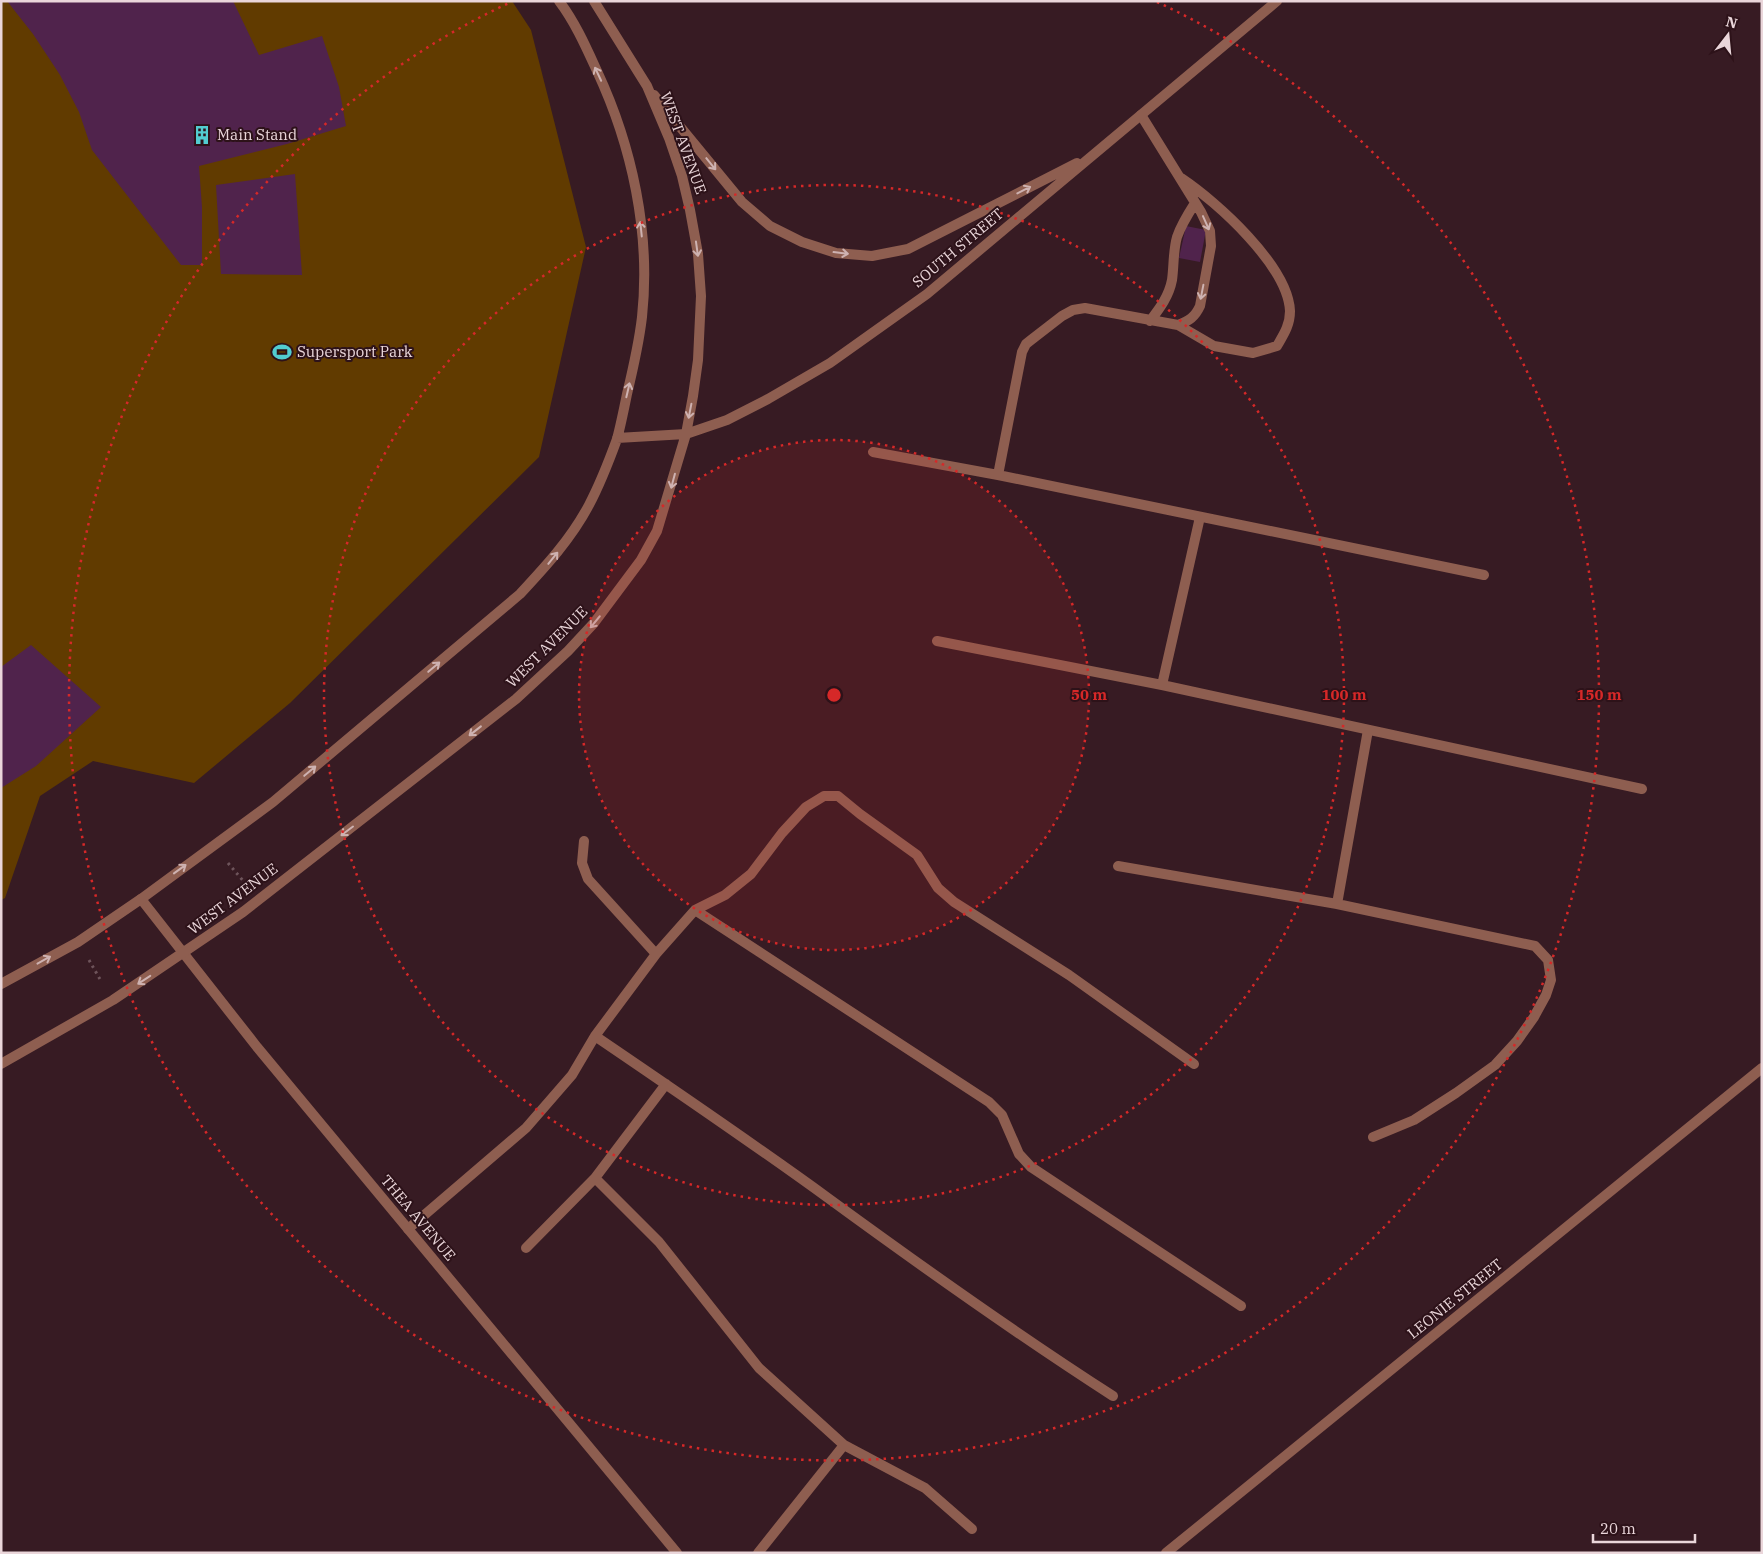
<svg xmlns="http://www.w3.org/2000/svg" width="1763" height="1554" font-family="'IBM Plex Serif',serif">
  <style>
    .green { fill: #613b00 }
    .building { fill: #50234c }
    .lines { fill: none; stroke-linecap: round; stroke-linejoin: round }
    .path { stroke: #6e545b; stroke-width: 3; stroke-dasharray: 2.5 4; stroke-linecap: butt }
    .service { stroke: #8e5e50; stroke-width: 10 }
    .minor { stroke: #8e5e50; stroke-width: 10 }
    .tertiary { stroke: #8e5e50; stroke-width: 10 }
    .oneway { stroke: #ceb2b1 }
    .ring { fill: none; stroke: #d62828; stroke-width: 2.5; stroke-dasharray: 2.5 5 }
    .labels { text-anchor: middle; stroke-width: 4; stroke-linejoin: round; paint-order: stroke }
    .poi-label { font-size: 15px; fill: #ead6da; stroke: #2d1219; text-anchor: start }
    .street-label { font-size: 15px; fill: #ead6da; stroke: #2d1219 }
    .centre { fill: #d62828; stroke: #2d1219; stroke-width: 2.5 }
    .ring-label { font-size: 15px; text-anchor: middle; font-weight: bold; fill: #d62828; stroke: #2d1219; stroke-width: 4; stroke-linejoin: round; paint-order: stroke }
  </style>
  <rect width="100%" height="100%" fill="#371b23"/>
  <path class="green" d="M1 1H512L531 30 586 247 539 457 290 703 194 783 93 761 40 796 5 898 1 900Z"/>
  <path class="building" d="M7 1H233L259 55 322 36 339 87 346 126 287 144 199 166 202 207V265H181L92 150 79 112 60 75 33 34Z
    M295 174 302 275 221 274 216 185Z
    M1186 226 1206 230 1200 262 1179 258Z
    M31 645 101 707 36 766 1 788V667Z"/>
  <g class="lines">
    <path class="path" d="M228 863 245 883
      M89 960 101 981"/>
    <path class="service" d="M695 910 989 1102 1002 1115 1019 1154 1031 1167 1241 1306
      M656 954 695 910 725 895 751 874 782 833 806 807 824 796H838L860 814 917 855 938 888 954 902 1069 975 1194 1064
      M595 1036C673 1089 751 1142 828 1198 921 1266 1015 1333 1113 1396
      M595 1178 659 1242 759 1368 844 1445 925 1488 972 1529
      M408 1229 526 1128 572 1075 595 1036 656 954 588 879 582 863 584 841
      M526 1248 595 1178 666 1084
      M758 1553 844 1445"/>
    <path class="minor" d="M1150 321C1160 308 1169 296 1172 280 1174 266 1173 251 1177 237 1181 225 1188 214 1195 203
      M1178 325 1214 346 1253 353 1277 346C1284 334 1290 325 1290 311 1288 266 1217 202 1181 178
      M873 452 998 475 1484 575
      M998 475 1022 352 1026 344 1031 340 1062 316 1073 310 1085 308 1178 325C1189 321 1195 317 1200 306L1211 246 1210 231 1201 212 1141 115
      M937 641 1162 685 1642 789
      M1162 685 1200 517
      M1118 866 1337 904 1535 946 1548 960 1551 980 1546 995 1534 1017 1517 1041 1495 1065 1456 1093 1414 1120 1373 1137
      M141 899 257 1047 677 1553
      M1337 904 1368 730
      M1166 1553 1762 1068"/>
    <path class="tertiary" d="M654 95 742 202 770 226 802 242 836 253 872 256 908 249 1077 163
      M617 438 686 434 727 420 768 399 830 363 927 294 1277 1
      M1 984 78 942 141 899 273 802 520 594C546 566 571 539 589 505 600 484 609 461 617 439 621 424 624 409 627 394 633 369 639 343 642 317 651 233 632 146 597 71 586 47 575 22 559 1
      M1 1064 113 1000 243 912 516 699 568 651 594 623 641 560 657 531 686 434 693 396 698 360 701 296 698 254 690 210 682 176 669 138 647 86 594 1"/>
  </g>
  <defs><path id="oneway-shaft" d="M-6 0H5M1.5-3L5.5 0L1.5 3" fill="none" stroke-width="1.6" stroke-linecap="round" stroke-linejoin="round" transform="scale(1.25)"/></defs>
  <g class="oneway">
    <use href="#oneway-shaft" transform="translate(598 74) rotate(-115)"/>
    <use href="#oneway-shaft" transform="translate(711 164) rotate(51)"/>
    <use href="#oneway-shaft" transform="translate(1024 190) rotate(-27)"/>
    <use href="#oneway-shaft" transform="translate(1206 223) rotate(66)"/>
    <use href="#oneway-shaft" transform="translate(641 229) rotate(-96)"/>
    <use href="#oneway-shaft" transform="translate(697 249) rotate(82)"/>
    <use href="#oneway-shaft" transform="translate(841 253) rotate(7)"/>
    <use href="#oneway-shaft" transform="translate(1202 292) rotate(101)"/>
    <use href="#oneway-shaft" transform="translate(628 390) rotate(-77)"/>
    <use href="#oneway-shaft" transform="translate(690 411) rotate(101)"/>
    <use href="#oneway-shaft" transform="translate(673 481) rotate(105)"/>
    <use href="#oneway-shaft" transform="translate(553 558) rotate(-51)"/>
    <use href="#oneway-shaft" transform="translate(595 622) rotate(130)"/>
    <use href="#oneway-shaft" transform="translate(434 667) rotate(-40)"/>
    <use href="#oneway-shaft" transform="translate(475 731) rotate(142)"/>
    <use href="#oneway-shaft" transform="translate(310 771) rotate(-40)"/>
    <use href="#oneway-shaft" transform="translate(347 831) rotate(143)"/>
    <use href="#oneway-shaft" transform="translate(180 869) rotate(-36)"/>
    <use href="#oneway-shaft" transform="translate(44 960) rotate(-29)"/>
    <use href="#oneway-shaft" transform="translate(144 980) rotate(147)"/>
  </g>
  <circle cx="834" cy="695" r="255" fill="#d62828" fill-opacity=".12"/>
  <g class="ring">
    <circle cx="834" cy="695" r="255"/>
    <circle cx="834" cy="695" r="510"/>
    <path d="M1157 2A765 765 0 1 1 511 2"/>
  </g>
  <defs>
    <g id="building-bare" transform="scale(1.5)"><path d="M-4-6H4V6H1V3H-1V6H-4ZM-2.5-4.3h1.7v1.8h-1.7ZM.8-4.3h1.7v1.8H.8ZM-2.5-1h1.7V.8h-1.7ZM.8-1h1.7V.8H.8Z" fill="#52ccd0" stroke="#2d1219" stroke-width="2.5" paint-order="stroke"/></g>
    <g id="stadium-bare" transform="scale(1.5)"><path d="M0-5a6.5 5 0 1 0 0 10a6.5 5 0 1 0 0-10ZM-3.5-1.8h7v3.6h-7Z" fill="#52ccd0" stroke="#2d1219" stroke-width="2.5" paint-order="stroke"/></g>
  </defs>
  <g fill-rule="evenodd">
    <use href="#building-bare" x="202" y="135"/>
    <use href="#stadium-bare" x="282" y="352"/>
  </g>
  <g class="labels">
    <g class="poi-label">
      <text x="217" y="140">Main Stand</text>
      <text x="297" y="357">Supersport Park</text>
    </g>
    <g class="street-label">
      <text transform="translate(683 143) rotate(70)" y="5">WEST AVENUE</text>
      <text transform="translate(958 248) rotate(-40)" y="5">SOUTH STREET</text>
      <text transform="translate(547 647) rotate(-45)" y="5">WEST AVENUE</text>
      <text transform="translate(233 899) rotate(-37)" y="5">WEST AVENUE</text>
      <text transform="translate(418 1218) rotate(50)" y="5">THEA AVENUE</text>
      <text transform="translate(1455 1299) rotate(-39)" y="5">LEONIE STREET</text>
    </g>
  </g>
  <circle cx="834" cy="695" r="8" class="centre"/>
  <g class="ring-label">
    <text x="1089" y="700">50 m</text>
    <text x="1344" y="700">100 m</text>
    <text x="1599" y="700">150 m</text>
  </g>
  <rect width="1763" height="1554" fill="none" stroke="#ead6da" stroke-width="5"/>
  <g transform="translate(1728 35) rotate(16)" stroke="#2d1219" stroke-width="4" paint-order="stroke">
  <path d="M0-4L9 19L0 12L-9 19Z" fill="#ead6da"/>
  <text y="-8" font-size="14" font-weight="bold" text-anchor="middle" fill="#ead6da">N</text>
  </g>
  <path d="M1593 1534v8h102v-8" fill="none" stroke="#ead6da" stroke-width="2.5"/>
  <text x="1600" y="1534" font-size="15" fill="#ead6da" stroke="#2d1219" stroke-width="4" paint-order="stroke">20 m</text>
</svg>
